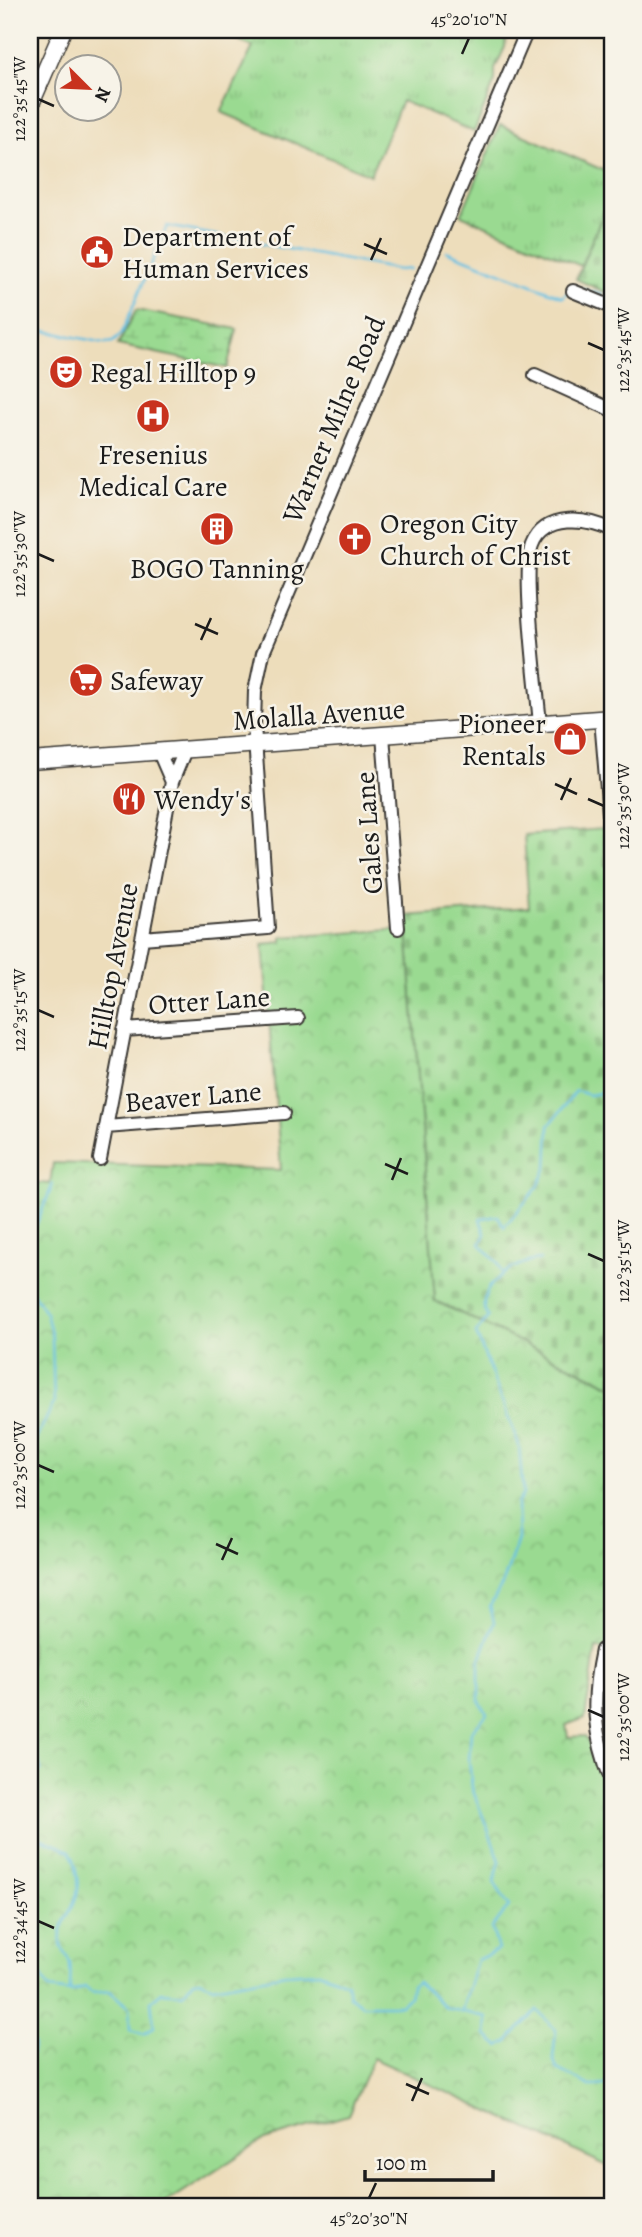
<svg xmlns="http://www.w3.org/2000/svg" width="642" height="2237" font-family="Alegreya,serif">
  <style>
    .grass { fill: url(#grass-tufts); stroke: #5b7b56; stroke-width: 2 }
    .wetland { fill: url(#wetland-marsh); stroke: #5b7b56; stroke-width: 2 }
    .cemetery { fill: url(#cemetery-stones); stroke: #5b7b56; stroke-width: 2 }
    .park { fill: url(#park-crowns); stroke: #5b7b56; stroke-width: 2 }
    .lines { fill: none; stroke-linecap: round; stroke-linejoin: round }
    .stream { stroke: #64c0e2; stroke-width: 2.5 }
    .minor-casing { stroke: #3b3934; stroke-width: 16 }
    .major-casing { stroke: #3b3934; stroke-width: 19 }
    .minor { stroke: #fff; stroke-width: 12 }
    .major { stroke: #fff; stroke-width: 16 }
    .ticks { fill: none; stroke: #1c1c1c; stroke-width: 2.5 }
    .labels { text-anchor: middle; stroke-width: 5; stroke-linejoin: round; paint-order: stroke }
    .poi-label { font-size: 28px; fill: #1c1c1c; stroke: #f7f3e8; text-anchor: start }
    .street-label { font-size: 28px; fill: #1c1c1c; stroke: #f7f3e8 }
    .neatline { fill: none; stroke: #1c1c1c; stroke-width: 2.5 }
    .ticks-label { font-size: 18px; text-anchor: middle; fill: #1c1c1c }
  </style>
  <defs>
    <pattern id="grass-tufts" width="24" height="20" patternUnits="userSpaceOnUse" patternTransform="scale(1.75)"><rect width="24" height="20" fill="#9ada91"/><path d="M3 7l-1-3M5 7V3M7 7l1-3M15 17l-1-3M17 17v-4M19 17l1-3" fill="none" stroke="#84ba7c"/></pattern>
    <pattern id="wetland-marsh" width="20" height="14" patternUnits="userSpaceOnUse" patternTransform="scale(1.75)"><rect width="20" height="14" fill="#9ada91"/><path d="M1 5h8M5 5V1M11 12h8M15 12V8" fill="none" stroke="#84ba7c"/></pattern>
    <pattern id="cemetery-stones" width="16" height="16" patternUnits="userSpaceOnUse" patternTransform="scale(1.75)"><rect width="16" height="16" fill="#9ada91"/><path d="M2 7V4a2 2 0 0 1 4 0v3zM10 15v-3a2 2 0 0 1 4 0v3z" fill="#84ba7c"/></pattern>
    <pattern id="park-crowns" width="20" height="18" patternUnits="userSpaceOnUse" patternTransform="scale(1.75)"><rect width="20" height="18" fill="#9ada91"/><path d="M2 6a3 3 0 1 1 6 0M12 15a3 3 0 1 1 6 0" fill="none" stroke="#84ba7c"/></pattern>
  </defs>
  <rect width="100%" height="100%" fill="#f7f3e8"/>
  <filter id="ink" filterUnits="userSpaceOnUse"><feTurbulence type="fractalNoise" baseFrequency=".0143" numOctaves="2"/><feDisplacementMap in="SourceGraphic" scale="14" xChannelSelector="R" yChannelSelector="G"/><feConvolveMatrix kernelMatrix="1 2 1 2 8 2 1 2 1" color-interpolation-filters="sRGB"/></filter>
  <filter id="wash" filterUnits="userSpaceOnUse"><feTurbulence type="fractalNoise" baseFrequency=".00686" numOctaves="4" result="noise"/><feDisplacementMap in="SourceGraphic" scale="28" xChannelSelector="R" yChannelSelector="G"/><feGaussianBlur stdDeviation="1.57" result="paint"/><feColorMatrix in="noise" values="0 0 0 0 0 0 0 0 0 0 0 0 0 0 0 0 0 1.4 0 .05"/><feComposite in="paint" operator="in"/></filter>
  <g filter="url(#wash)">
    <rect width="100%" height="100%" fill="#edddbb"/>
    <path class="grass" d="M213 30H499L506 35 505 47 495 69V81L474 132 402 101 370 175 221 112 253 47Z
      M500 125 612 174V193L581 266 461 215Z"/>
    <path class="wetland" d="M136 310 237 329 227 368 118 345Z"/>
    <path class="cemetery" d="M612 193V295L576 279Z
      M603 829 606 865 612 867V1386L435 1301 406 916 529 907 524 835Z"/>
    <path class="park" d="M407 929 435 1301 612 1386V1652L596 1648 585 1718 566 1725 568 1737 584 1736C595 1746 604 1783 612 1799V2168L373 2058 348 2115 261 2141 160 2207H30V1182L50 1184 53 1163 281 1170 263 944 282 942V937Z"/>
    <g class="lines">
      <path class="stream" d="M446 251 563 297 569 291
        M573 286 602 295
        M30 328 105 343 113 342 122 333 167 226 399 270 410 269
        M30 1239 53 1184
        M502 1272 498 1263 480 1244 485 1234 480 1219 498 1216 504 1227 538 1187 547 1167 549 1126 576 1091 590 1095 612 1091
        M30 1289 46 1313 52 1338 54 1403 30 1451
        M30 1729 41 1770 30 1784
        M30 1787 35 1799 30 1811
        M30 1834 70 1851C95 1903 56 1912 61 1944 62 1951 69 1956 70 1964 71 1972 70 1982 70 1991
        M30 1976 42 1977 49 1989 71 1992 85 1987 92 1993 110 1991 129 2008 130 2030 144 2034 154 2027 151 2001 162 1992 183 1994 193 1981 202 1980 213 1987 285 1974 319 1972 347 1983 349 1996 363 2005H401L409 1997 411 1986 418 1982 446 2008 487 2017 486 2035 499 2046 508 2041 537 2010 556 2030 553 2058 557 2069 590 2086 612 2085
        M461 2013 477 1960 498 1950 492 1928 509 1906 494 1882 500 1861 472 1788 469 1760 471 1732 487 1714 479 1700V1662L494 1622 490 1606 503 1583 518 1539 517 1504 523 1494 519 1445 476 1333 488 1317C470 1289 515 1261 540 1260
        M30 2038 33 2044 30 2059"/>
    </g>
  </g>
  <g filter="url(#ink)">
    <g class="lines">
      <g class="minor-casing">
        <path id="minor" d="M573 291 612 307
          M535 375 612 410
          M601 719 612 849
          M540 724C537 689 522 571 532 545 545 512 587 518 612 530
          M383 735 398 928
          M159 752 172 782
          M142 938 268 928 254 725 255 691 263 653 526 33
          M124 1030 298 1018
          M106 1127 284 1113
          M100 1159 172 782 185 750
          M602 1650C591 1701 593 1734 612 1782"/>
      </g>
      <g class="major-casing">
        <path id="major" d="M519 30 526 33 528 30
          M30 106 63 30
          M30 761 612 718"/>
      </g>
      <use href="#minor" class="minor"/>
      <use href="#major" class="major"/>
    </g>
  </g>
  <path class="ticks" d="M462 54 469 38M38 99 54 106M364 244 387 254M371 260 381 238M588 343 604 350M38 554 54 561M195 624 218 634M201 640 211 618M555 784 577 794M588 799 604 806M561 800 571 778M38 1010 54 1017M385 1164 408 1174M392 1180 401 1158M588 1254 604 1261M38 1465 54 1472M216 1544 238 1554M222 1560 232 1538M588 1710 604 1717M38 1921 54 1928M406 2084 429 2094M412 2101 422 2078M369 2198 376 2183"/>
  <defs>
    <g id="civic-disc" transform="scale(1.75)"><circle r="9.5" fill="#c8321e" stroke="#f7f3e8"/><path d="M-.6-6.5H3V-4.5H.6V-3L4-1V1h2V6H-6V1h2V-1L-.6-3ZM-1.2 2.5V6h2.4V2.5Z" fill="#fff"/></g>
    <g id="theatre-disc" transform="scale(1.75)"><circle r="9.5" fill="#c8321e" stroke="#f7f3e8"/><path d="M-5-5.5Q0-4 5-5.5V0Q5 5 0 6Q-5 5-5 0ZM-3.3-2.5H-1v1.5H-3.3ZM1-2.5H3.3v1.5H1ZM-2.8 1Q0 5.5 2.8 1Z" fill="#fff"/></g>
    <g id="hospital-disc" transform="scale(1.75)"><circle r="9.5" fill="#c8321e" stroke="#f7f3e8"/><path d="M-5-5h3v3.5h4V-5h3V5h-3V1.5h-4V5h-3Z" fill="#fff"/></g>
    <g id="building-disc" transform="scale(1.75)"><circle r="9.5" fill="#c8321e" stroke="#f7f3e8"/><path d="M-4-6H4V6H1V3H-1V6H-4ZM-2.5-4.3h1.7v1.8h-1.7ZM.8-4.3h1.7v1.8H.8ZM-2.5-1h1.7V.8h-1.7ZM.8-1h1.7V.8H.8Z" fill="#fff"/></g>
    <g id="church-disc" transform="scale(1.75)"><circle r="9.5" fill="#c8321e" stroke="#f7f3e8"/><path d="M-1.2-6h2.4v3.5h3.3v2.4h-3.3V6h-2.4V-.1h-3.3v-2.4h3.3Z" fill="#fff"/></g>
    <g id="supermarket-disc" transform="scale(1.75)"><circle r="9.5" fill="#c8321e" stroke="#f7f3e8"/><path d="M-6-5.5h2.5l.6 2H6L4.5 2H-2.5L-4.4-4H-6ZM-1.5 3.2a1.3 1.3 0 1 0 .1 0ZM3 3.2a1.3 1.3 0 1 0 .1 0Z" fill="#fff"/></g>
    <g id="shop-disc" transform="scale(1.75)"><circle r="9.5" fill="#c8321e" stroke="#f7f3e8"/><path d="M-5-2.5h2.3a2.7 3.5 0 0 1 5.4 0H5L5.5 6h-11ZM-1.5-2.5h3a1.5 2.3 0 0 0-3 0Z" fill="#fff"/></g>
    <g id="restaurant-disc" transform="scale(1.75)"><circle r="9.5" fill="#c8321e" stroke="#f7f3e8"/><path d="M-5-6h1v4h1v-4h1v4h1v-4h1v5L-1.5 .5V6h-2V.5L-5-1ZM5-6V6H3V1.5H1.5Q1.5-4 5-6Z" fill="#fff"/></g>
  </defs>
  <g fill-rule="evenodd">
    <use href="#civic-disc" x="97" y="252"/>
    <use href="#theatre-disc" x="66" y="372"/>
    <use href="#hospital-disc" x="153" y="416"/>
    <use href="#building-disc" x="217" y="529"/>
    <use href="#church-disc" x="355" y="539"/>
    <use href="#supermarket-disc" x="86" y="680"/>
    <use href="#shop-disc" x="570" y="739"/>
    <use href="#restaurant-disc" x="129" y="799"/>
  </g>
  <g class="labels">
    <g class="poi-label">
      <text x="122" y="246">Department of<tspan x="122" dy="32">Human Services</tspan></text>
      <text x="90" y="382">Regal Hilltop 9</text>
      <text x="153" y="464" text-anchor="middle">Fresenius<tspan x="153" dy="32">Medical Care</tspan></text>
      <text x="380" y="533">Oregon City<tspan x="380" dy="32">Church of Christ</tspan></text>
      <text x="217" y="578" text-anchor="middle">BOGO Tanning</text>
      <text x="110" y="690">Safeway</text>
      <text x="546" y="733" text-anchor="end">Pioneer<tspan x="546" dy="32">Rentals</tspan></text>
      <text x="154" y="809">Wendy's</text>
    </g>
    <g class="street-label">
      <text transform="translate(333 419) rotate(-67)" y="10">Warner Milne Road</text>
      <text transform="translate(319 714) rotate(-4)" y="10">Molalla Avenue</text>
      <text transform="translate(368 833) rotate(-94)" y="10">Gales Lane</text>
      <text transform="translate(112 966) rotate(-79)" y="10">Hilltop Avenue</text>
      <text transform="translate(209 1000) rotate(-4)" y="10">Otter Lane</text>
      <text transform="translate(193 1096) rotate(-5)" y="10">Beaver Lane</text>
    </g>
  </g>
  <rect width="642" height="2237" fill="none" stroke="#f7f3e8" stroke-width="77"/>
  <g transform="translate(88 88) rotate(114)"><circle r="33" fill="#f7f3e8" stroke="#9f9d96" stroke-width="2"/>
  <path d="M0-5L12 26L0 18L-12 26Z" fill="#c8321e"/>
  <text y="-10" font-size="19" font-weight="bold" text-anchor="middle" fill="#1c1c1c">N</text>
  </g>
  <path d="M365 2170v10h128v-10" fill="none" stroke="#1c1c1c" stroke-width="3.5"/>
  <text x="376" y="2170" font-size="21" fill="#1c1c1c" stroke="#f7f3e8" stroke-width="5" paint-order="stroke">100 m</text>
  <rect x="38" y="38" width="566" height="2160" class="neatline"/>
  <g class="ticks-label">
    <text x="469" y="25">45°20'10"N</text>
    <text transform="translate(19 99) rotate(-90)" y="6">122°35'45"W</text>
    <text transform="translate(623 350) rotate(-90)" y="6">122°35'45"W</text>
    <text transform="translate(19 554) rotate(-90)" y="6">122°35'30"W</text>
    <text transform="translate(623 806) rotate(-90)" y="6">122°35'30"W</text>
    <text transform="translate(19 1010) rotate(-90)" y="6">122°35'15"W</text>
    <text transform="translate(623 1261) rotate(-90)" y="6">122°35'15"W</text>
    <text transform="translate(19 1465) rotate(-90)" y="6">122°35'00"W</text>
    <text transform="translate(623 1717) rotate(-90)" y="6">122°35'00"W</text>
    <text transform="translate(19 1921) rotate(-90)" y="6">122°34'45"W</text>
    <text x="369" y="2224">45°20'30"N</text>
  </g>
</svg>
